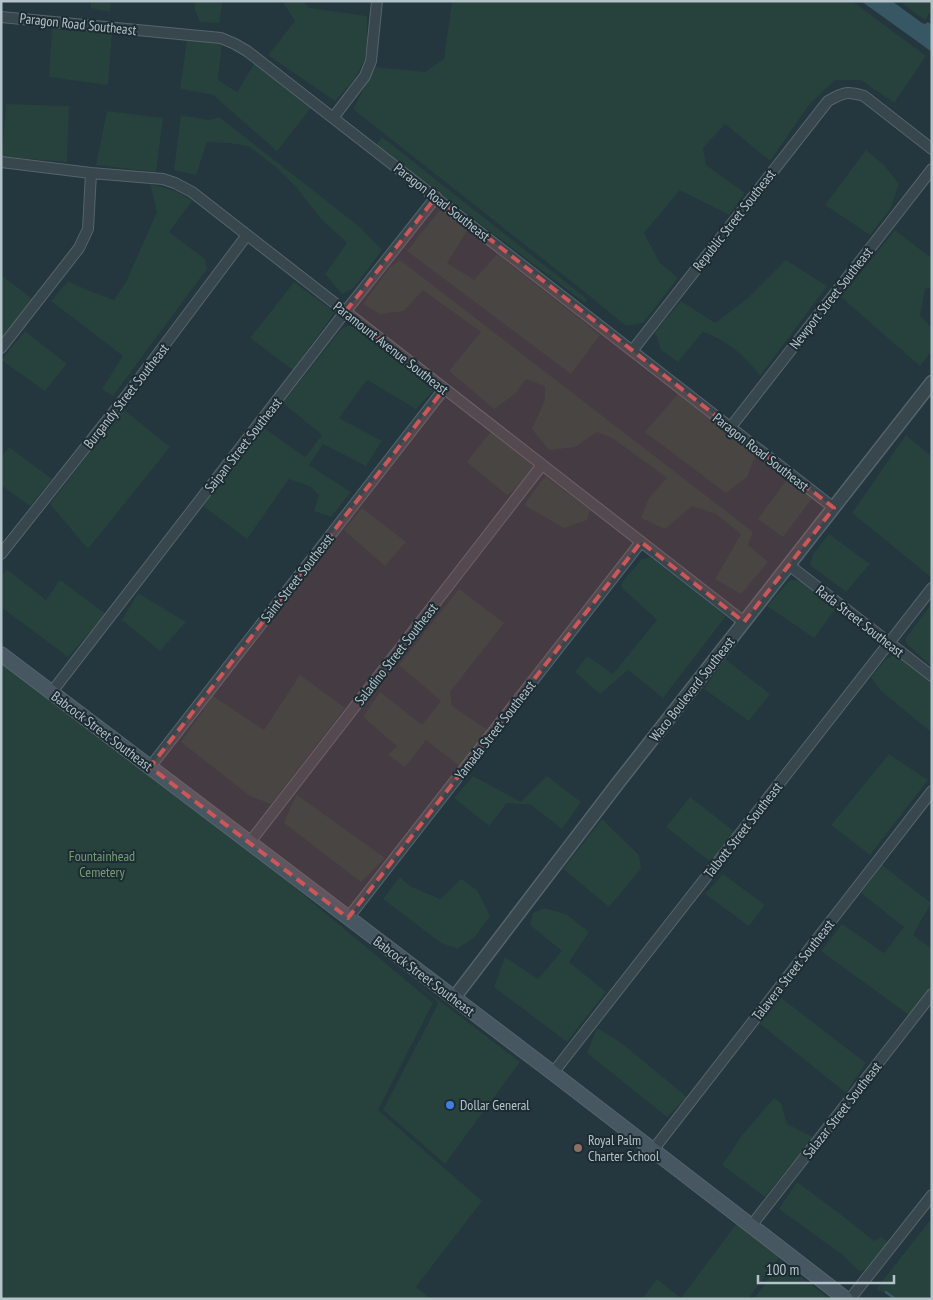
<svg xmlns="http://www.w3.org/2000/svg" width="933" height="1300" font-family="'PT Sans Narrow',sans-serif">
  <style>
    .green { fill: #27413c }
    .water { fill: #385764 }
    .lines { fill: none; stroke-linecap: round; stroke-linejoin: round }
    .stream { stroke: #385764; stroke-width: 2.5 }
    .minor-casing { stroke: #56656c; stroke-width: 12 }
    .tertiary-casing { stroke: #56656c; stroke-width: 15 }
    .secondary-casing { stroke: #56656c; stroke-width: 16 }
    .minor { stroke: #38474e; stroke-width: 10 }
    .tertiary { stroke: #38474e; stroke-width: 12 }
    .secondary { stroke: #465761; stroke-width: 14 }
    .marked { fill: #cc5658; fill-opacity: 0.2; stroke: #cc5658; stroke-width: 4; stroke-dasharray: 10 6; stroke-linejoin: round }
    .shop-dot { fill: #3f7fe0; stroke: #1d2c33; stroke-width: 2 }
    .education-dot { fill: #8d6e63; stroke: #1d2c33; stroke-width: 2 }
    .labels { text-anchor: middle; stroke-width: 4; stroke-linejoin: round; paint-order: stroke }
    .street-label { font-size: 14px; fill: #b4c2c9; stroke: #1d2c33 }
    .park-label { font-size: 14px; fill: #749e72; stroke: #1d2c33 }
    .poi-label { font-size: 14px; fill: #b4c2c9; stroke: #1d2c33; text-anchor: start }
  </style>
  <rect width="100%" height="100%" fill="#24363e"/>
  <path class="green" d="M91 1H111L110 12 91 8Z
    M194 1H223L219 23 200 22 195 10Z
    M282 1H303L310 8 367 16C367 30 368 50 363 63 357 78 345 90 335 101L268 55 295 21Z
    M452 1H852L926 56 894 103 861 80H835L809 105 770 161 725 124 703 148 706 165 745 193 729 215 680 190 644 233 660 263 678 278 643 323 626 326 586 293 353 109 375 67 425 72 444 59Z
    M899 1H932V9L925 20Z
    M52 29 112 34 108 85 49 77Z
    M187 40 222 43 218 80 237 92 254 64 311 108 277 151 213 95 180 89Z
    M6 104 69 106 67 162 2 157Z
    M107 111 163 118 156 172 96 165Z
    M181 115 209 120 219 117 360 227 382 250 354 288 342 294 325 274 347 243 321 219 296 187 277 168 248 146 228 143 207 142 196 175 174 170Z
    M382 137 587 299 585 303 376 145Z
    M866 150 884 165 899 184 890 209 870 235 825 205Z
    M150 184 176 191 192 201 169 232 205 259 207 269 113 396 102 389 123 356 51 301 68 281 85 289 114 300 126 282 157 212Z
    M440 210 468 229 447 263 474 280 497 254 600 335 571 374 407 251Z
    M895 230 930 257 932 256V288L925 289 920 316 932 328V351L920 366 841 297Z
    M400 260 753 532 748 545 768 562 741 594 715 579 741 534 716 514 692 506 665 529 641 518 649 498 667 478 614 439 597 432 575 447 549 450 532 429 545 400V386L526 379 515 394 494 409 449 371 481 332 423 290 404 311 380 314 363 304 390 267Z
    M786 260 827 286 760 376C744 355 728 341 703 332L678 362 661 350 655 332 681 301 715 323 748 298Z
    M1 275 34 300 1 342Z
    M294 282 335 312 293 370 250 338Z
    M352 325 435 389 416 409 367 380 339 418 382 441 366 466 323 444 309 465 351 492 331 517 314 511 319 495 311 487 289 479 247 539 203 506 264 428 305 457 322 435 283 403 342 328Z
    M25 331 67 364 45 391 1 360Z
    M678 394 756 454 747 477 726 493 645 432Z
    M123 409 170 447 88 549 50 504Z
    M491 431 534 466 518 487 507 495 467 462Z
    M906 435 932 457V578L852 513Z
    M9 447 52 479 30 506 1 485V457Z
    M545 476 590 510 587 520 564 528 524 505Z
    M788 478 813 497 783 537 758 519Z
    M362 508 406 542 385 566 344 530Z
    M829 534 870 564 846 592 810 565 813 554Z
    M650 557 726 616 663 698 628 670 600 694 575 672 587 656 613 674 657 620 622 588V582L641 560Z
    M7 569 46 600 60 580 106 614 68 657 1 607V576Z
    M790 580 804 581 837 607 814 638 767 606Z
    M459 589 504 623 450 692 452 706 489 731 462 768 426 740 405 767 388 755 397 746 363 717 380 692 422 725 441 701 399 665Z
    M138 593 186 622 160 651 122 620Z
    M932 603V667L906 643V638Z
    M898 653 932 682V733L880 690 871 677 886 659Z
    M725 659 770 694 749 721 704 689Z
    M1 662 243 844 433 1003 378 1110 482 1201 416 1287 431 1299H1Z
    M300 675 345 708 271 804 250 796 181 742 213 696 264 730Z
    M889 754 928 780 870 855 831 825Z
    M473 776 521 802 547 776 581 802 562 829 531 805 507 803 489 826 454 798Z
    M297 795 385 858 361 882 284 823 290 808Z
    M690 797 735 832 712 863 666 827Z
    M602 819 639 855 641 869 609 907 563 869Z
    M882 865 931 903 913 935 932 949V987L909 1015 821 951 842 924 884 953 904 927 861 893Z
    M723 874 765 905 749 926 705 894Z
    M400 877 410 886 440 899 461 879 477 890 490 916 475 937 457 949 441 943 383 899Z
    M545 908 566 914 589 932 569 962 606 992 567 1042 494 987 505 957 538 979 562 951 530 925 533 913Z
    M407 976 520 1062 445 1164 383 1110 438 1004 436 1000Z
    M780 997 866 1063 846 1093 760 1024Z
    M597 1028 619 1041 687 1097 667 1117 587 1053Z
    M774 1098 781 1103 787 1124 813 1137 765 1197 722 1165 743 1134Z
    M797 1182 839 1213 874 1241 881 1237 890 1243 870 1269 859 1271 844 1256 779 1209Z
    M932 1218V1299H895L876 1289Z
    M737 1223 780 1256 748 1299H642L657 1279 681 1298Z
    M781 1261 830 1299H754Z"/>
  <path class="water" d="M861 1H892L922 23 925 24 928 22 932 25V52Z"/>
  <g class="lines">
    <path class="stream" d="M886 1292 895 1299"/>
    <g class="minor-casing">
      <path id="minor" d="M1 17 221 38 235 44 247 51 834 508
        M333 118 365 76 371 61 377 1
        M1 162 91 173 163 179 175 183 192 192 744 622
        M1 348 79 248 88 229 91 173
        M632 351 828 101C844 92 847 91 864 96L932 149
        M730 428 932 169
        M1 554 127 395 247 235
        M789 565 932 676
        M51 693 345 312 436 197
        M150 767 444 389
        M250 842 542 465
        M348 918 641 542
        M553 1073 932 588
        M653 1150 932 791
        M751 1226 932 994
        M850 1299 932 1195"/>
    </g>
    <g class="tertiary-casing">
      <path id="tertiary" d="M454 998 618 783 932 382"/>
    </g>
    <g class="secondary-casing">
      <path id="secondary" d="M1 654 553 1073 846 1299"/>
    </g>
    <use href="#minor" class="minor"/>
    <use href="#tertiary" class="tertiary"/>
    <use href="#secondary" class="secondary"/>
  </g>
  <path class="marked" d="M436 197 834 508 744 622 641 542 348 918 150 767 444 389 345 312Z"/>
  <circle class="shop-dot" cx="450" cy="1105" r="5"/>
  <circle class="education-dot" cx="578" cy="1148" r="5"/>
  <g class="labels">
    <g class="street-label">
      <text transform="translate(78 24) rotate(6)" y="5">Paragon Road Southeast</text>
      <text transform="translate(442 202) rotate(38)" y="5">Paragon Road Southeast</text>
      <text transform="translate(734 220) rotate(-52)" y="5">Republic Street Southeast</text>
      <text transform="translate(831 298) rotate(-52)" y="5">Newport Street Southeast</text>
      <text transform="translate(391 348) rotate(38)" y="5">Paramount Avenue Southeast</text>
      <text transform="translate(126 396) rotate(-52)" y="5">Burgandy Street Southeast</text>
      <text transform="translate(243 445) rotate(-52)" y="5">Saipan Street Southeast</text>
      <text transform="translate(761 452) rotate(38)" y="5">Paragon Road Southeast</text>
      <text transform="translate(297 578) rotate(-52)" y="5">Saint Street Southeast</text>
      <text transform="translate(860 621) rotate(38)" y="5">Rada Street Southeast</text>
      <text transform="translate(396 654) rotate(-52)" y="5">Saladino Street Southeast</text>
      <text transform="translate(692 689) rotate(-52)" y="5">Waco Boulevard Southeast</text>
      <text transform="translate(495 730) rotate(-52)" y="5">Yamada Street Southeast</text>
      <text transform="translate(102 731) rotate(37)" y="5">Babcock Street Southeast</text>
      <text transform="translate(743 830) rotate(-52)" y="5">Talbott Street Southeast</text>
      <text transform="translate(793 970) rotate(-52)" y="5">Talavera Street Southeast</text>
      <text transform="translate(424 976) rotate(37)" y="5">Babcock Street Southeast</text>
      <text transform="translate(842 1110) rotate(-52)" y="5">Salazar Street Southeast</text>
    </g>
    <g class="park-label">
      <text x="102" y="861">Fountainhead<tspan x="102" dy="16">Cemetery</tspan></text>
    </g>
    <g class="poi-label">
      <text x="460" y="1110">Dollar General</text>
      <text x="588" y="1145">Royal Palm<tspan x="588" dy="16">Charter School</tspan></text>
    </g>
  </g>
  <rect width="933" height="1300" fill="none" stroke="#b4c2c9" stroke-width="5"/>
  <path d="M758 1275v8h136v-8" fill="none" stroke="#b4c2c9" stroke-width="2.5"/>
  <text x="766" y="1275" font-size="15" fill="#b4c2c9" stroke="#1d2c33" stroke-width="4" paint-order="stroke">100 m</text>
</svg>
